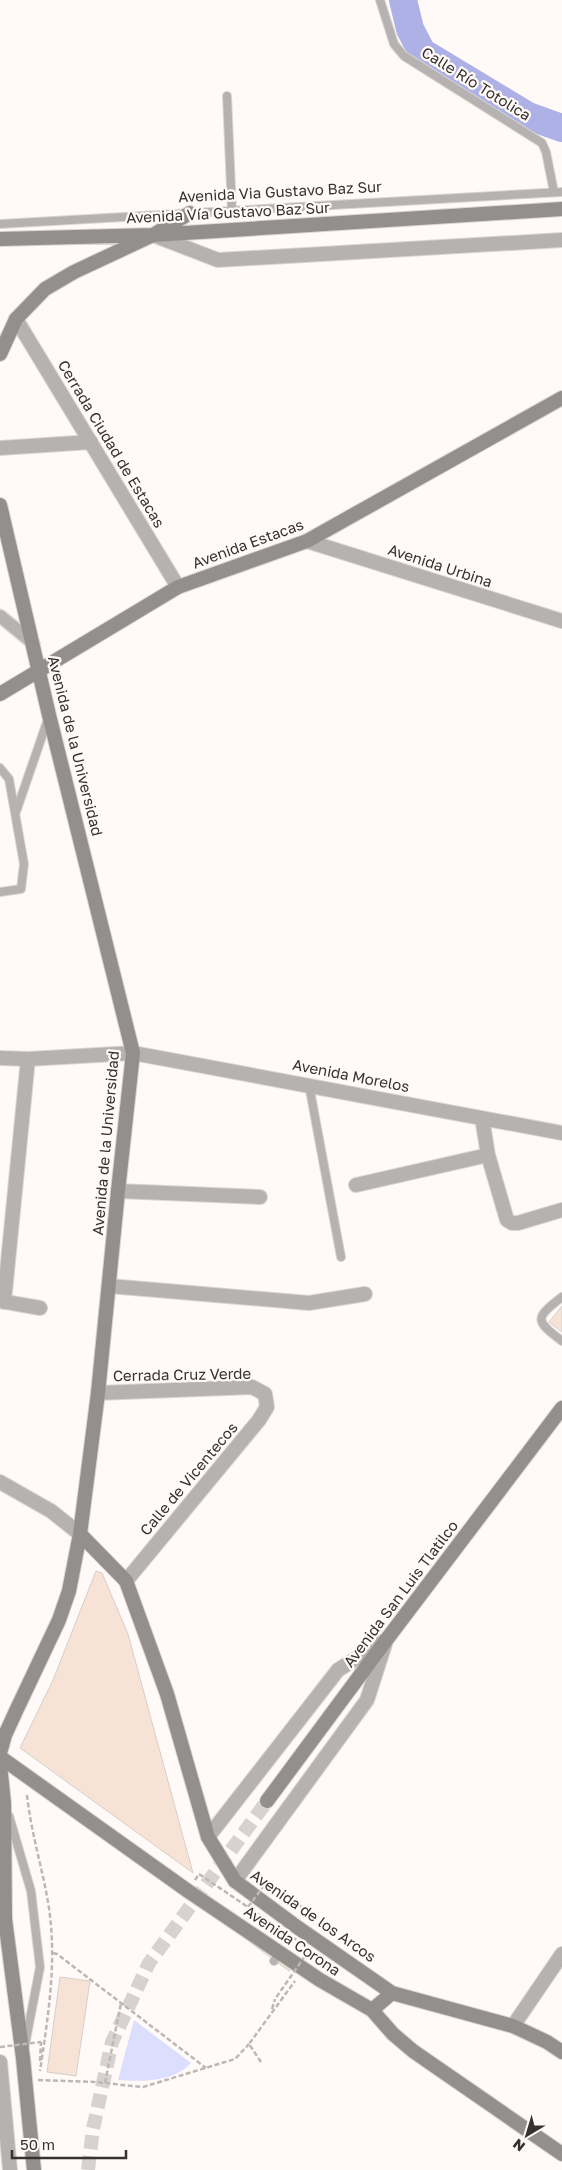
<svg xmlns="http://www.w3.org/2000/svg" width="562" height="2170" font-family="'Golos Text',sans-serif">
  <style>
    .green { fill: #dbdefd }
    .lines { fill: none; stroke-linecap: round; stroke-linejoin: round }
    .river { stroke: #aeb1e5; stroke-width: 28 }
    .building { fill: #f7e3d5; stroke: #d5cfcb }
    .secondary-tunnel { stroke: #d7d2cf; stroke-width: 14; stroke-dasharray: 14 7; stroke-linecap: butt }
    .service-casing { stroke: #dbd6d3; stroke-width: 10 }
    .pedestrian-casing { stroke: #dbd6d3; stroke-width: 15 }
    .minor-casing { stroke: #dbd6d3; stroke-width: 16 }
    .tertiary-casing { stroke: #dbd6d3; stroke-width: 16 }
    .secondary-casing { stroke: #dbd6d3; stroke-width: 16 }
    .path { stroke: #bdb8b6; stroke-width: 2.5; stroke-dasharray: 5 2.5; stroke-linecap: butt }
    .service { stroke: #b5b2b1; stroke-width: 8 }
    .pedestrian { stroke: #b5b2b1; stroke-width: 12 }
    .minor { stroke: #b5b2b1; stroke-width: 14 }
    .tertiary { stroke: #b5b2b1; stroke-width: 14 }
    .secondary { stroke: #938f8c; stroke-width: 14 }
    .path-bridge { stroke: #bdb8b6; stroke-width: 2.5; stroke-dasharray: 5 2.5; stroke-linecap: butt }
    .labels { text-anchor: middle; stroke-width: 4.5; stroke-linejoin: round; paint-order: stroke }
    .street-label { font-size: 15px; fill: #353231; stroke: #fffaf7 }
  </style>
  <rect width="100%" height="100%" fill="#fffaf7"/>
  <path class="green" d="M134 2020 191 2063C174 2082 142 2082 118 2080Z"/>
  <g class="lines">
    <path class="river" d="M403 0 410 29 422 52 528 116 562 128"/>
  </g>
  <path class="building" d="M562 1306V1332L549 1322Z
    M96 1571 102 1573 128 1634 193 1873 20 1748 53 1680Z
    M247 1932 293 1966 289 1971 243 1937Z
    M60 1977 90 1981 76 2076 47 2072Z"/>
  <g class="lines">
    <path class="secondary-tunnel" d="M88 2170 93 2129 112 2042 149 1963 267 1801"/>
    <g class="service-casing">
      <path id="service" d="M380 0 394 44 404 56 542 143 546 152 554 192
        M227 96 232 211
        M0 224 562 192
        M0 768 9 779 24 864 21 889 0 892
        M16 812 48 719
        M309 1085 341 1257
        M562 1297C535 1318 534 1320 562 1341
        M9 1816 31 1891 40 1967 25 2045
        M274 1961 279 1953"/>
    </g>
    <g class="pedestrian-casing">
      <path id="pedestrian" d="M0 616 33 643"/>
    </g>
    <g class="minor-casing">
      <path id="minor" d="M153 235 218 260 562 240
        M16 319 178 587
        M0 448 91 442
        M0 1058 28 1059 133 1053 562 1133
        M482 1118 488 1155 507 1220 512 1223H518L562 1210
        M356 1185 488 1155
        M118 1191 260 1197
        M109 1286 309 1303 365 1294
        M0 1301 40 1308
        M4 1302 28 1059
        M98 1393 252 1387 265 1394 267 1407 259 1420 126 1581
        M0 1482 51 1511 80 1534
        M208 1837 338 1670 387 1639
        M235 1881 367 1700 385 1644"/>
    </g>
    <g class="tertiary-casing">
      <path id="tertiary" d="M307 541 562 621
        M513 2026 562 1954
        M0 2062 10 2170"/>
    </g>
    <g class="secondary-casing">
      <path id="secondary" d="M0 239 153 235 562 209
        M0 354 16 319 45 289 74 272 153 235 190 213
        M0 505 49 715 133 1053 118 1191 98 1393 80 1534 69 1591 59 1620 16 1711 5 1735 0 1753
        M0 694 178 587 307 541 562 398
        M80 1534 126 1581 167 1694 208 1837 235 1881 297 1927 392 1993 513 2026 547 2042 562 2052
        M0 1757 188 1891 320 1980 372 2010 393 2034 413 2051 562 2154
        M0 1765 4 1803 5 1919 23 2058 34 2170
        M267 1801 387 1639 562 1408
        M372 2010 392 1993"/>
    </g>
    <path class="path" d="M27 1795C31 1833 43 1870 49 1908 57 1963 48 2017 40 2071
      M195 1880 199 1874
      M266 1883 309 1912 306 1915
      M53 1953 57 1954 206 2068
      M272 2009 275 1999
      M40 2061 41 2042
      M261 2062 249 2044 295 1981
      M38 2080 95 2082 143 2087 235 2059 249 2044
      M105 2083 121 2003"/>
    <use href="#service" class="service"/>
    <use href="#pedestrian" class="pedestrian"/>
    <use href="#minor" class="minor"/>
    <use href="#tertiary" class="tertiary"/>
    <use href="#secondary" class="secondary"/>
    <path class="path-bridge" d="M199 1874 310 1949 275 1999
      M248 1907 266 1883
      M0 2047 41 2042"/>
  </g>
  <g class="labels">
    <g class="street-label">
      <text transform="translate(476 84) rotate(32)" y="5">Calle Río Totolica</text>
      <text transform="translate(280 192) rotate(-3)" y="5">Avenida Via Gustavo Baz Sur</text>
      <text transform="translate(228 213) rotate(-3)" y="5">Avenida Vía Gustavo Baz Sur</text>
      <text transform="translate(111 444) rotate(59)" y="5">Cerrada Ciudad de Estacas</text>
      <text transform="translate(248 544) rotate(-20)" y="5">Avenida Estacas</text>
      <text transform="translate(440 566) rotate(18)" y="5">Avenida Urbina</text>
      <text transform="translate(75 746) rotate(76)" y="5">Avenida de la Universidad</text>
      <text transform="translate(351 1076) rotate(11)" y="5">Avenida Morelos</text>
      <text transform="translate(106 1143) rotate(-85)" y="5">Avenida de la Universidad</text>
      <text transform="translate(182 1375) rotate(-1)" y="5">Cerrada Cruz Verde</text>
      <text transform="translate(189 1479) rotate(-50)" y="5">Calle de Vicentecos</text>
      <text transform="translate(401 1594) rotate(-53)" y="5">Avenida San Luis Tlatilco</text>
      <text transform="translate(313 1916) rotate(35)" y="5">Avenida de los Arcos</text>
      <text transform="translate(292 1941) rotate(34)" y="5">Avenida Corona</text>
    </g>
  </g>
  <g transform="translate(527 2135) rotate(218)" stroke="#fffaf7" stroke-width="4" paint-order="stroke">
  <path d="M0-4L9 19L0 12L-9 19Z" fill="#353231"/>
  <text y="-8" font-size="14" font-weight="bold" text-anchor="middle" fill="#353231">N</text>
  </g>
  <path d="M12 2150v8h114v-8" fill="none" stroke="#353231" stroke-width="2.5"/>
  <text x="20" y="2150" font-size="15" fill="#353231" stroke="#fffaf7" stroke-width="4" paint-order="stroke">50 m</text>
</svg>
